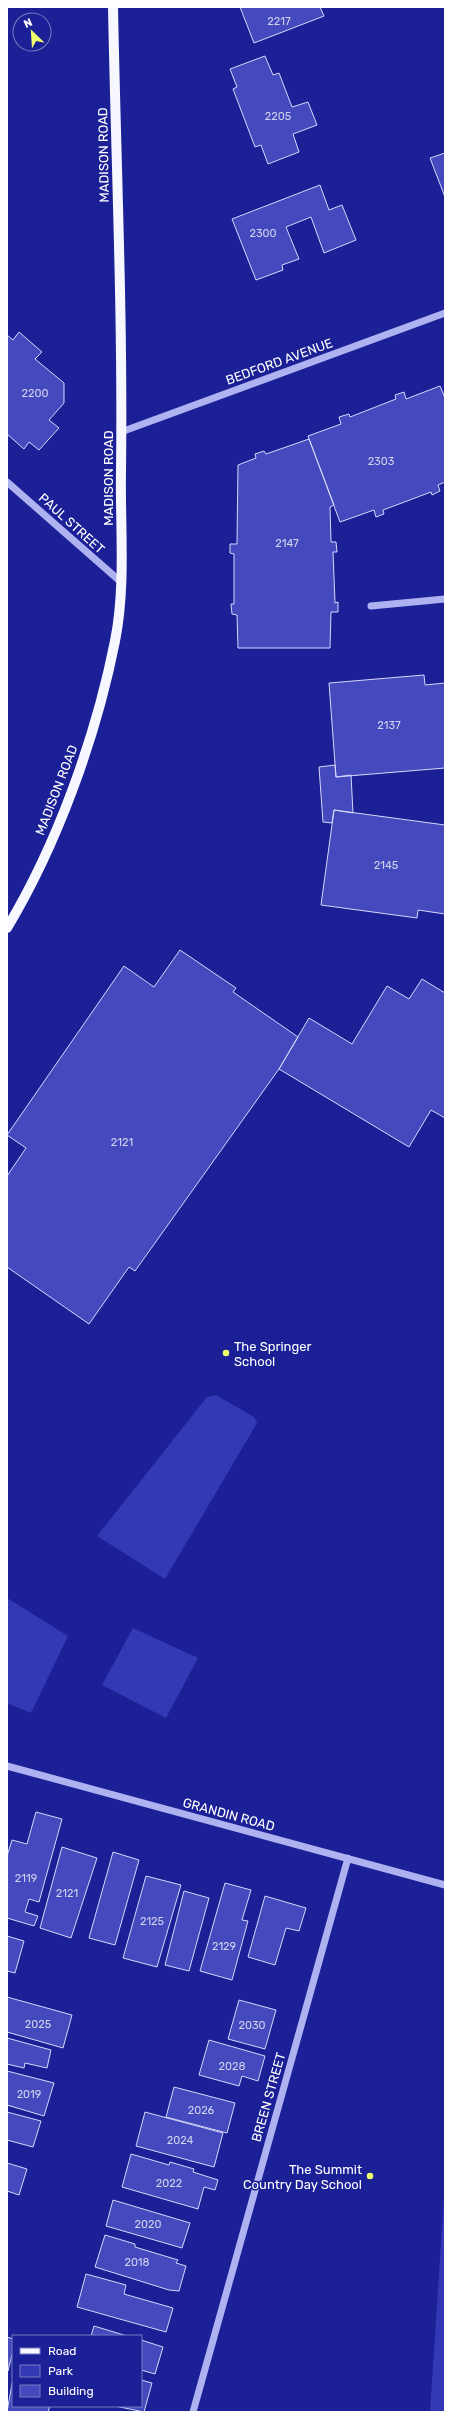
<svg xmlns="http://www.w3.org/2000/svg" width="452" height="2419" font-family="Rubik,sans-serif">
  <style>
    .green { fill: #3339b5 }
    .building { fill: #444abd; stroke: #d5d7fb }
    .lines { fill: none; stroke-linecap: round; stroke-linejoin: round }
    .minor { stroke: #afb2f0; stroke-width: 7 }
    .major { stroke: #f7f7ff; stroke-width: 10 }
    .poi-dot { fill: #eeff6d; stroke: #1b2096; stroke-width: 1.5 }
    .labels { text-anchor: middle; stroke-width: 3; stroke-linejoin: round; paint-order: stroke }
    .number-label { font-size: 11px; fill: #d0d2ee }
    .street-label { font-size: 13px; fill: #fff; stroke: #1b2096 }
    .poi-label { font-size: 13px; fill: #fff; stroke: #1b2096; text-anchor: start }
  </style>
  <rect width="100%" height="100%" fill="#1b2096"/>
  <path class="green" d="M216 1395 254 1417 257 1423 165 1579 97 1536 207 1397Z
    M7 1598 68 1636 31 1713 7 1703Z
    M133 1628 198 1658 166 1718 102 1685Z
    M445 2182V2412H430Z"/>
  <path class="building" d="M240 7H320L324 16 254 43Z
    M265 56 273 75 279 73 292 107 308 102 317 125 293 134 299 152 268 164 261 145 255 147 233 89 237 87 230 69Z
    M445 153V197L430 158Z
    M320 185 329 210 342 205 356 240 324 253 311 217 286 227 299 259 282 265 283 270 256 280 232 219Z
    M19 332 42 352 35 359 64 383V403L49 420 59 428 39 450 29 442 24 449 7 434V335L13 340Z
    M440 386 445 398V482L438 485 440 491 432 495 431 492 383 510 384 514 376 517 374 510 340 522 308 436 341 424 339 417 349 414 350 417 396 399 395 395 404 392 406 399Z
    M309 439 334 505 330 507 331 542H336L337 552H333L335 603 338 602V612H331L330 648H238L237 615 232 614 231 604H234V554L230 553V544H237L238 465 256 458 255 454 264 451 266 454Z
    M424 675 425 685 445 683V768L336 777 329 683Z
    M335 765 336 777 351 775 353 813 334 810 332 823 323 822 319 767Z
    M334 810 445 825V914L418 910 417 918 321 905Z
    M180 950 236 988 233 992 298 1037 279 1069 135 1271 129 1267 89 1324 7 1267V1176L26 1148 7 1135 124 966 154 987Z
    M422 979 445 993V1118L431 1110 409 1147 279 1069 309 1018 352 1044 387 986 409 999Z
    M36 1812 62 1819 39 1902 29 1899 25 1912 38 1916 34 1926 7 1918V1856L12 1840 27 1844Z
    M62 1847 97 1858 71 1938 40 1928Z
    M113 1852 139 1860 115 1945 89 1938Z
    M146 1876 181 1885 157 1967 123 1958Z
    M225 1883 251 1890 242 1920 248 1921 232 1980 200 1971Z
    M184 1891 209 1898 189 1971 165 1965Z
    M265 1896 306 1908 299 1931 286 1928 275 1965 248 1957Z
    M7 1936 24 1941 15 1973 7 1971Z
    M7 1997 72 2015 63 2048 7 2032Z
    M239 2000 276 2010 265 2049 228 2039Z
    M7 2038 51 2050 47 2068 25 2063 24 2068 7 2064Z
    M209 2040 265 2056 258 2081 242 2076 239 2086 199 2075Z
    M7 2071 54 2083 44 2116 7 2105Z
    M174 2087 235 2103 227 2133 166 2117Z
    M7 2112 41 2121 33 2147 7 2140Z
    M145 2112 223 2133 214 2167 136 2146Z
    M131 2154 169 2165 170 2162 194 2169 193 2172 218 2180 215 2190 204 2187 198 2209 122 2187Z
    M7 2163 27 2169 19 2195 7 2191Z
    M113 2200 190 2223 182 2248 106 2226Z
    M105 2235 135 2244V2247L178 2260 176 2263 186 2266 179 2291 169 2290 95 2267Z
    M86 2274 126 2285 124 2294 173 2308 166 2332 77 2307Z
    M94 2326 127 2336H91Z
    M7 2337 13 2339V2351L8 2371Z
    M141 2340 163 2347 155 2374 141 2370Z
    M13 2378V2406H50L48 2412H7Z
    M141 2380 152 2383 144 2412 115 2406H141Z"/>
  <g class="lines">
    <path class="minor" d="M121 432 445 313
      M7 482 121 582
      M371 606 445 599
      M7 1766 445 1885
      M193 2412 348 1858"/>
    <path class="major" d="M7 928C57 845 96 737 115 641 126 586 120 527 121 471 123 317 116 162 113 7"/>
  </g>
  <g class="poi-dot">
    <circle cx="226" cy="1353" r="4"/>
    <circle cx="370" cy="2176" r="4"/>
  </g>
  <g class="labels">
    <g class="number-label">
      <text x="279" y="25">2217</text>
      <text x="278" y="120">2205</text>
      <text x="263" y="237">2300</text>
      <text x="35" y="397">2200</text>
      <text x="381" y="465">2303</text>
      <text x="287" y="547">2147</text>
      <text x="389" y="729">2137</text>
      <text x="386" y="869">2145</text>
      <text x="122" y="1146">2121</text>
      <text x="26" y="1882">2119</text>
      <text x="67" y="1897">2121</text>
      <text x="152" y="1925">2125</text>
      <text x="224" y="1950">2129</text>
      <text x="38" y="2028">2025</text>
      <text x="252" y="2029">2030</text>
      <text x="232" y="2070">2028</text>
      <text x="29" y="2098">2019</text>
      <text x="201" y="2114">2026</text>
      <text x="180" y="2144">2024</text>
      <text x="169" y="2187">2022</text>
      <text x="148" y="2228">2020</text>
      <text x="137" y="2266">2018</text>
    </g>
    <g class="street-label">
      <text transform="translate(103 155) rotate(-91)" y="5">MADISON ROAD</text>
      <text transform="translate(279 361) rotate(-20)" y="5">BEDFORD AVENUE</text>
      <text transform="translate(108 478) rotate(-90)" y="5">MADISON ROAD</text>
      <text transform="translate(72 523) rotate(42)" y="5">PAUL STREET</text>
      <text transform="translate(56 790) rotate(-69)" y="5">MADISON ROAD</text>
      <text transform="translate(229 1814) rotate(15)" y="5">GRANDIN ROAD</text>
      <text transform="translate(268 2097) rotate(-74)" y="5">BREEN STREET</text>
    </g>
    <g class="poi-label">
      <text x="234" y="1351">The Springer<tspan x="234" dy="15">School</tspan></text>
      <text x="362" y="2174" text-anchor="end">The Summit<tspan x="362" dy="15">Country Day School</tspan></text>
    </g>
  </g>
  <rect width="452" height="2419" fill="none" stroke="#ffffff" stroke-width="16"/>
  <rect x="12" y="2335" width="130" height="72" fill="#1b2096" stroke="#7679c0"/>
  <rect x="20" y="2348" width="20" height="6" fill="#f7f7ff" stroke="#7679c0"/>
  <text x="48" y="2355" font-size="12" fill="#ffffff">Road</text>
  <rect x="20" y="2365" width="20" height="12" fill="#3339b5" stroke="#7679c0"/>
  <text x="48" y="2375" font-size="12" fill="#ffffff">Park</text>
  <rect x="20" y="2385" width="20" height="12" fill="#444abd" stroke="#7679c0"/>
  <text x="48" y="2395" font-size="12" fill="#ffffff">Building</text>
  <g transform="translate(32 32) rotate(335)"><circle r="19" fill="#1b2096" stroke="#7679c0"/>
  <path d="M0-3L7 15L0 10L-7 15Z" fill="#eeff6d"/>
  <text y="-6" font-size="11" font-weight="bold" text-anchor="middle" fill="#ffffff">N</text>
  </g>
</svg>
